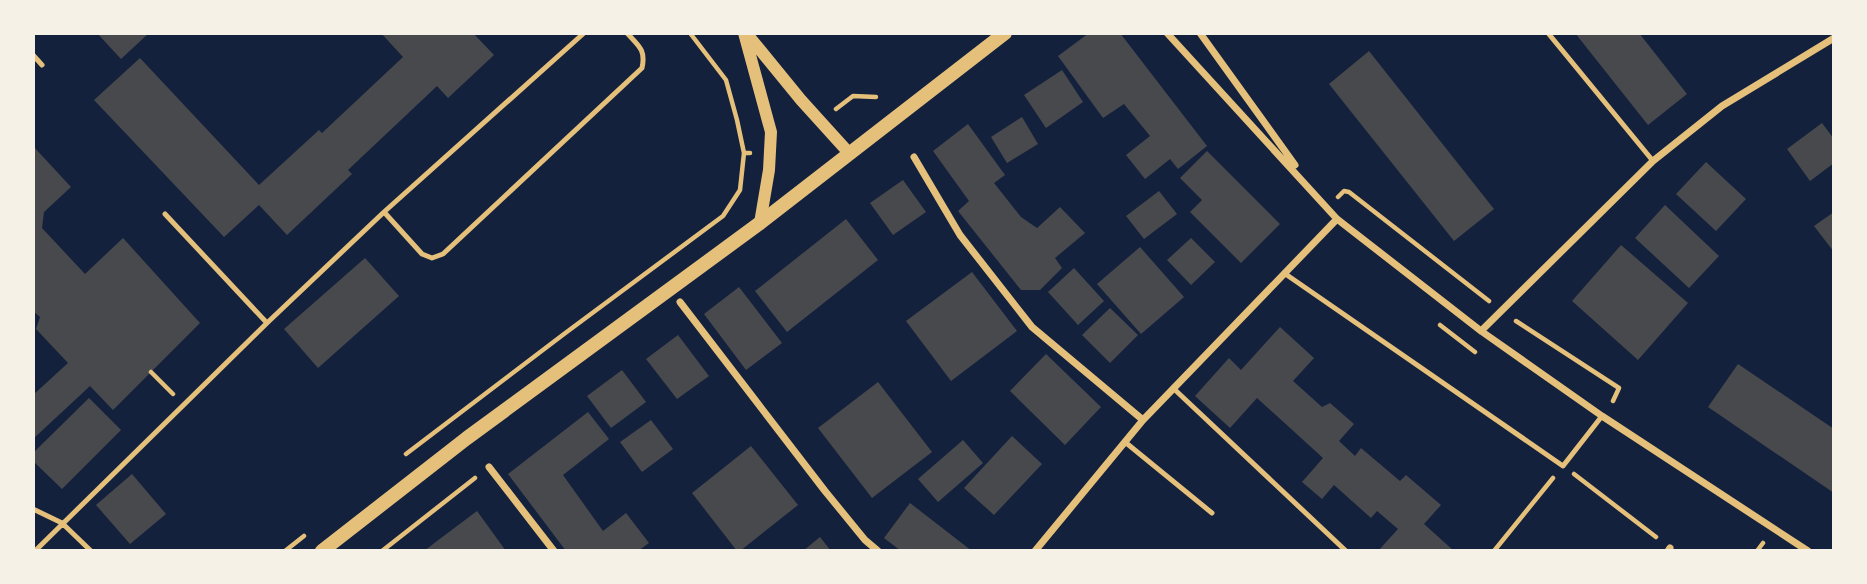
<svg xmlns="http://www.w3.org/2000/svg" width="1867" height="584" font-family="Commissioner,sans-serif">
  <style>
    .building { fill: #48494c }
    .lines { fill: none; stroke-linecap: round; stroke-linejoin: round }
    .path { stroke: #e5c07b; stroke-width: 4.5 }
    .service { stroke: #e5c07b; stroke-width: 5 }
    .minor { stroke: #e5c07b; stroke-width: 7 }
    .tertiary { stroke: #e5c07b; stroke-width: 12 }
    .secondary { stroke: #e5c07b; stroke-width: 14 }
  </style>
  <rect width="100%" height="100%" fill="#14213d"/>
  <path class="building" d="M97 33H149L121 59Z
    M381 33H473L494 55 448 98 437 86 348 170 352 174 287 235 259 205 224 237 94 100 140 58 259 185 319 130 322 133 403 57Z
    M1089 33H1120L1207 146 1178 169 1170 159 1145 179 1126 155 1150 136 1124 104 1103 118 1058 56Z
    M1575 33H1639L1687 94 1648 125Z
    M1369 51 1494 209 1454 241 1329 84Z
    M1062 70 1083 102 1046 128 1024 95Z
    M1022 117 1038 144 1007 163 991 137Z
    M1822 123 1834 139V163L1810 181 1787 149Z
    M968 124 1005 175 994 183 1021 217 1037 228 1060 207 1085 233 1055 258 1062 268 1040 290H1021L958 211 969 201 933 151Z
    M33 146 71 187 44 212 42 228 85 274 123 238 200 323 113 410 90 386 33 439V395L68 363 36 329 40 317 33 311Z
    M1207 151 1280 224 1241 263 1190 212 1202 200 1180 178Z
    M1706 162 1746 199 1716 231 1676 194Z
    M903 180 926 212 893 235 870 203Z
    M1159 191 1177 214 1144 239 1126 216Z
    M1665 205 1719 256 1689 288 1635 238Z
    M1834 212V252L1814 226Z
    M846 219 878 260 787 332 755 291Z
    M1191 238 1215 262 1191 285 1167 260Z
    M1621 245 1688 303 1638 360 1572 301Z
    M1140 247 1184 297 1141 334 1097 284Z
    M365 258 399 296 318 368 284 329Z
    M1074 268 1104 301 1078 325 1048 292Z
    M972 272 1017 331 951 381 906 321Z
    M739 287 782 343 746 370 704 314Z
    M1110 308 1138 335 1110 363 1082 335Z
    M1280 327 1314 358 1293 381 1322 407 1330 403 1354 424 1339 441 1355 456 1361 448 1400 481 1406 475 1441 505 1424 524 1454 551H1378L1398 529 1377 511 1371 518 1334 485 1322 499 1302 482 1323 458 1257 398 1230 428 1195 396 1229 358 1241 370Z
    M678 335 709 376 677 399 646 359Z
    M1046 354 1101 407 1065 445 1010 391Z
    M1738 364 1834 429V493L1708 407Z
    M622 370 646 402 611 428 587 396Z
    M878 382 932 452 872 498 818 428Z
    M89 398 121 430 62 489 33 461V453Z
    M588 412 609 439 563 475 603 531 626 513 649 543 638 551H566L508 474Z
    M651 420 673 449 642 472 620 442Z
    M1012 436 1042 464 994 515 964 488Z
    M963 440 983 463 938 502 918 479Z
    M751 446 798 505 740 551H737L692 493Z
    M132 474 166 514 130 544 96 505Z
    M910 503 972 551H901L884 538Z
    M477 511 506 551H424L441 538Z
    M820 537 831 551H803Z"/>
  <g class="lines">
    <path class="path" d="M690 33 726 80 737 120 744 153
      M836 109 853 96 876 97
      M1338 197 1344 191 1349 192 1489 301
      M1516 321 1619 388 1613 401
      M1440 325 1475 352
      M151 372 173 394
      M406 454 564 334 723 216 740 190 744 153H750
      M1574 474 1656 537
      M285 551 304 536
      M382 551 475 478
      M1494 551 1553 478
      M1757 551 1763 543"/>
    <path class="service" d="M1548 33 1653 161
      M33 55 42 65
      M384 212 422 254 432 258 443 254 642 68C646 50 639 46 627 33
      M1284 273 1563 466 1602 416
      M267 323 384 212 584 33
      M1173 388 1346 551
      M1125 442 1212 513
      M33 509 62 523 91 551
      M35 551 267 323 165 214"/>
    <path class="minor" d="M1167 33 1337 219 1481 331 1602 416 1808 551
      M1200 33 1295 165
      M914 157 960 235 1032 327 1143 420
      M680 302 825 491 865 540 878 551
      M1481 331 1653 161 1722 106 1834 38
      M489 467 554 551
      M1035 551 1143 420 1337 219
      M1668 551 1670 548"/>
    <path class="tertiary" d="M744 33 771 132 769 170 760 223
      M747 34 801 100 849 153"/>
    <path class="secondary" d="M322 551 467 438 760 223 1005 33"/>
  </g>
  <rect width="1867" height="584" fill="none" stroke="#f6f1e7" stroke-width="70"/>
</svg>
